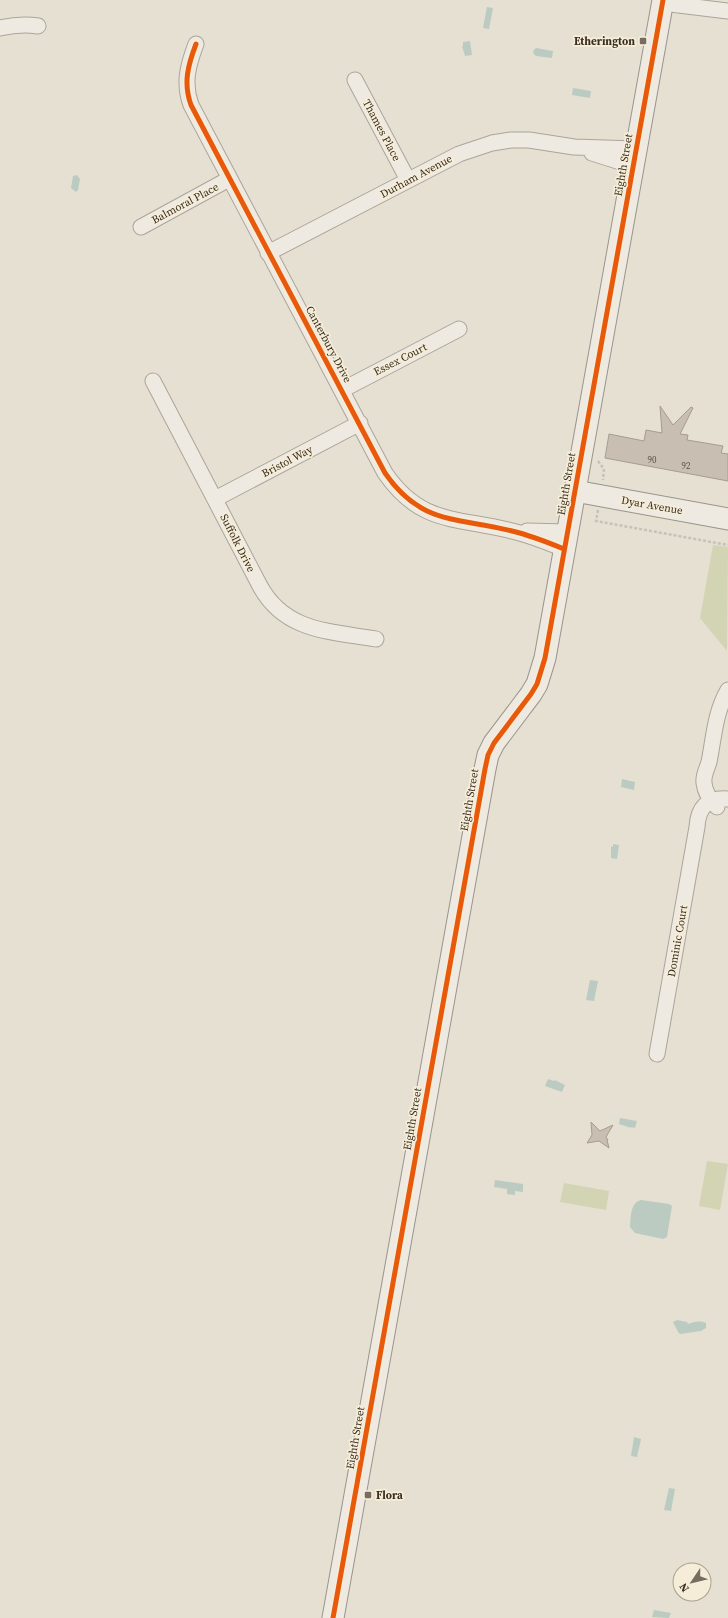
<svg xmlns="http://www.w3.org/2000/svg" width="728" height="1618" font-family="'Source Serif 4',serif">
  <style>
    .green { fill: #d3d4b4 }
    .water { fill: #bbcbc2 }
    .building { fill: #c9beb2; stroke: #a69c90 }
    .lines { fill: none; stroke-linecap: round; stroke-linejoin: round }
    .street-casing { stroke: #aba599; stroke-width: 17 }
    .secondary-casing { stroke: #9a948a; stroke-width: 23 }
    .path { stroke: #c6c1b9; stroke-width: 2.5; stroke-dasharray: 3 2; stroke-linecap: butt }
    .street { stroke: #eeeae2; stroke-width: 15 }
    .secondary { stroke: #eeeae2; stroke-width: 21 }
    .cycleway-casing { stroke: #f5edd8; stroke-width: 8 }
    .cycleway { stroke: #e8590c; stroke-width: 5 }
    .poi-dot { fill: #766c5f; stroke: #f5edd8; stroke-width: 1.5 }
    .labels { text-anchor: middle; stroke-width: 3.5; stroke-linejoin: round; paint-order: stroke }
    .number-label { font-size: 9px; fill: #5e5145 }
    .poi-label { font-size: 11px; font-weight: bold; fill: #3a2d21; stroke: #f5edd8; text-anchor: end }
    .street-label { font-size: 11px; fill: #3a2d21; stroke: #f5edd8 }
  </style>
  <rect width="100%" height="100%" fill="#e5e0d1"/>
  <path class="green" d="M713 545 728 547 727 651 700 618Z
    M707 1161 728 1164 720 1210 699 1206Z
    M564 1183 609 1191 606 1210 560 1202Z"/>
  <path class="water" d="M487 7 493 8 489 29 483 28Z
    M470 41 472 55 465 56 462 46H463V42Z
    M536 48 553 51 552 58 536 56 533 53 534 50Z
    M573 88 591 91 590 98 572 95Z
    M77 175 80 179 78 190 76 192 71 188 73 176Z
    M622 779 635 782 634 790 621 787Z
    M613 844 619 845 617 859 611 858V846L613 847Z
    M590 980 598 981 594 1001 586 1000Z
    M548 1079 554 1081 555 1080 565 1085 562 1092 545 1086Z
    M620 1118 637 1121 635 1128 631 1127V1128L619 1124Z
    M495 1180 523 1184V1192L515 1191V1195L507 1194V1189L494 1187Z
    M641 1200 669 1204 672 1206 667 1237 663 1239 635 1233 630 1227C631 1217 630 1203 641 1200Z
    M677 1320 687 1322 688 1324C694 1322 699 1320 706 1323V1328L701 1331 680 1334 678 1332 673 1322Z
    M634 1437 641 1439 637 1457 631 1456Z
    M669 1488 675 1489 671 1511 664 1510Z
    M654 1610 671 1613 669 1618 652 1617Z"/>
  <path class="building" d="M660 406 673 425 691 407 693 408 680 434 688 435 687 440 723 446 721 453 728 454V481L605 458 609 434 644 441 646 430 662 433Z
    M591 1122 600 1131 613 1125 606 1137 608 1140H607L609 1148 599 1141 587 1143 592 1135Z"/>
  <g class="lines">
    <g class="street-casing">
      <path id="street" d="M662 3 728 11
        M0 28C13 25 25 24 38 26
        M196 44C188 65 183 83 191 105L385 473C421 525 456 517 512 531 529 535 547 542 564 549
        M355 80 408 180
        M592 153 633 166
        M141 227 229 179
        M268 253 459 154 492 143 511 140H529L574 147 636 149
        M153 381 260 586C285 632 330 631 376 639
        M342 390 459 329
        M215 499 360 423
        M527 531 567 532
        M717 807C711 801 705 792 704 783 703 775 707 769 709 762 714 737 715 712 728 690
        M657 1054 697 827C698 808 707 797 728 799"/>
    </g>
    <g class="secondary-casing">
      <path id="secondary" d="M575 491 728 519
        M333 1618 485 769 488 755 494 743 531 694 537 684 545 658 663 0"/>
    </g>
    <path class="path" d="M598 461 604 469 603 480
      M598 510 596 521 728 545"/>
    <use href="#street" class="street"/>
    <use href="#secondary" class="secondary"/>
    <g class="cycleway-casing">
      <path id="cycleway" d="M196 44C188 65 183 83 191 105L385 473C421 525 456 517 512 531 529 535 547 542 564 549
        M333 1618 485 769 488 755 494 743 531 694 537 684 545 658 663 0"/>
    </g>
    <use href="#cycleway" class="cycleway"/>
  </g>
  <g class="poi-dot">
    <rect x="639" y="37" width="8" height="8" rx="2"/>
    <rect x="364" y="1491" width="8" height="8" rx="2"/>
  </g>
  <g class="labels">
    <g class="number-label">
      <text x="652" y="463">90</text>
      <text x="686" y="469">92</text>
    </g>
    <g class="poi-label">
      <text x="635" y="45">Etherington</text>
      <text x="376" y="1499" text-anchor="start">Flora</text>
    </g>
    <g class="street-label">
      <text transform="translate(382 130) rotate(62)" y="4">Thames Place</text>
      <text transform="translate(623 165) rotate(-80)" y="4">Eighth Street</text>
      <text transform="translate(416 176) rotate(-28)" y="4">Durham Avenue</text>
      <text transform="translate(185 203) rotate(-28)" y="4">Balmoral Place</text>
      <text transform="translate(329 344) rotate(62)" y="4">Canterbury Drive</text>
      <text transform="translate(400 359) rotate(-27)" y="4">Essex Court</text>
      <text transform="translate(287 461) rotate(-28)" y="4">Bristol Way</text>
      <text transform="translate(566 484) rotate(-80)" y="4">Eighth Street</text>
      <text transform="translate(652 505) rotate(10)" y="4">Dyar Avenue</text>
      <text transform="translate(238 543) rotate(63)" y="4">Suffolk Drive</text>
      <text transform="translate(469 800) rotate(-80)" y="4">Eighth Street</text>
      <text transform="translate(677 941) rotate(-80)" y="4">Dominic Court</text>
      <text transform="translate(412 1119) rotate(-80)" y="4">Eighth Street</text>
      <text transform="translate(355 1438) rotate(-80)" y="4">Eighth Street</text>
    </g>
  </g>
  <g transform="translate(692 1582) rotate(235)"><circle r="19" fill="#f5edd8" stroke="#aaa08f"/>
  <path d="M0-3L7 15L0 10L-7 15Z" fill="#766c5f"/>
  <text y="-6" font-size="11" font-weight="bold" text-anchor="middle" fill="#3a2d21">N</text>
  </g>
</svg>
